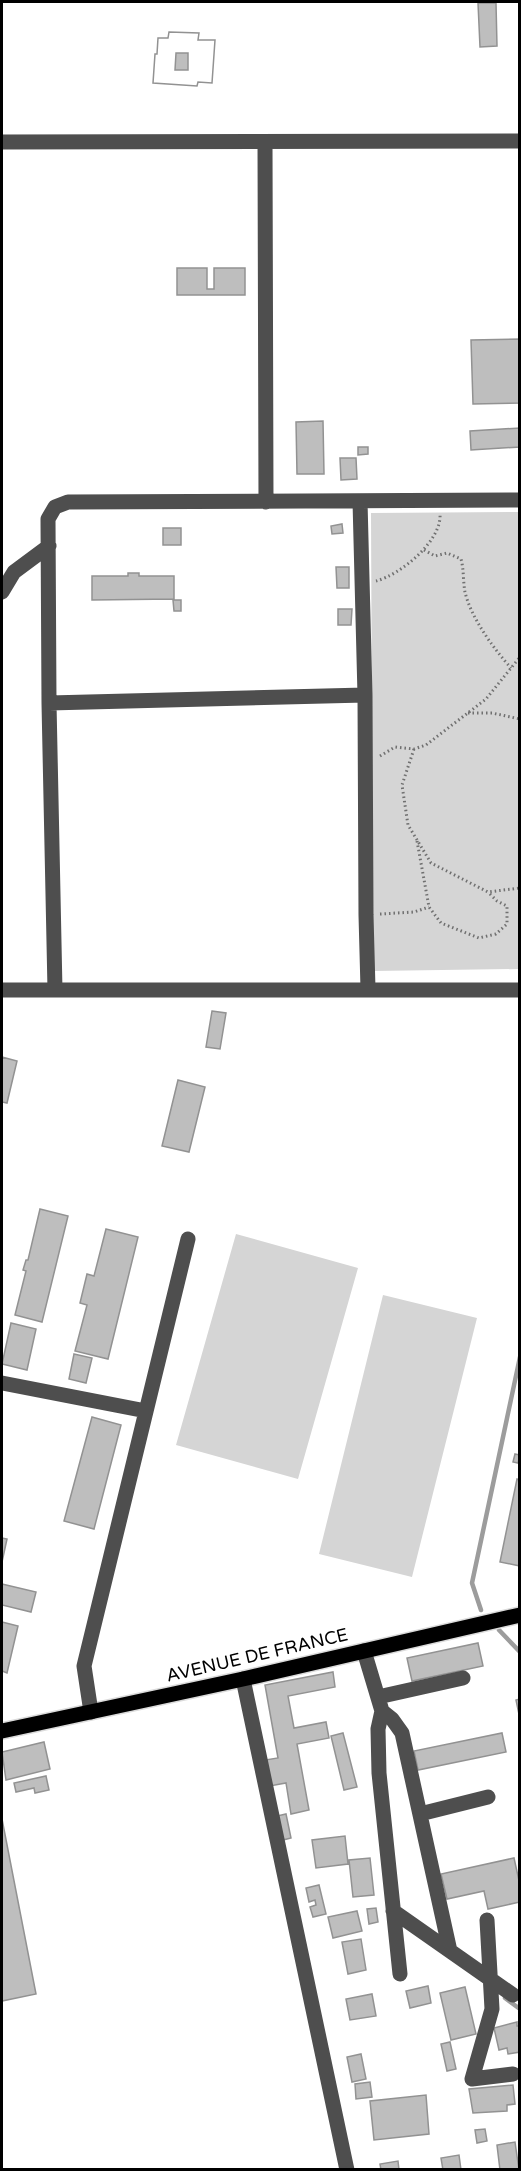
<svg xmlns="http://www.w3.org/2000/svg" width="521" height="2171" font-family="'Varela Round',sans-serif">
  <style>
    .green { fill: #d5d5d5 }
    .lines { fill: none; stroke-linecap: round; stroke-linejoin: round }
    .stream { stroke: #9c9c9c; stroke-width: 4.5 }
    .building { fill: #bebebe; stroke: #929292; stroke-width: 1.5; fill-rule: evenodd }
    .major-casing { stroke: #dbdbdb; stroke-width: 18 }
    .path { stroke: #707070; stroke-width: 3; stroke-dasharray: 1.5 3; stroke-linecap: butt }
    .minor { stroke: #4e4e4e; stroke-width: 15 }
    .major { stroke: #000; stroke-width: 15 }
    .labels { text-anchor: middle; stroke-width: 4.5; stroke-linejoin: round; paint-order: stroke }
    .street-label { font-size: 18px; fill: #000; stroke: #fff }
  </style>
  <rect width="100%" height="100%" fill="#fff"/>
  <path class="green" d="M519 512V969L373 971 371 513Z
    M236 1234 358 1268 298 1479 176 1445Z
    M383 1295 477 1318 412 1577 319 1554Z"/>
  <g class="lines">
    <path class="stream" d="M481 1610 472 1583 520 1357
      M499 1630 520 1652
      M505 1998 520 2009"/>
  </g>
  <path class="building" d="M478 3H496L497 46 480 47Z
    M169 32 199 33 198 40H215L212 83 198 82 197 86 153 83 155 54H157L158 38H168ZM176 53H188V70H175Z
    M169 32 199 33 198 40H215L212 83 198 82 197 86 153 83 155 54H157L158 38H168Z
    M177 268H207V289H214V268H245V295H177Z
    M520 339V403L473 404 471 340Z
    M323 421 324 474H297L296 422Z
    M520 428V447L471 450 470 431Z
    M358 447H368V454L358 455Z
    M340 458H356L357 479 341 480Z
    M342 524 343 533 332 534 331 526Z
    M163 528H181V545H163Z
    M336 567H349V588H337Z
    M128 573H139V576H174V599L92 600V576H128Z
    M173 600H181V611H174Z
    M338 609H352L351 625H338Z
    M212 1011 226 1013 220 1049 206 1047Z
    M2 1057 17 1061 7 1103 2 1102Z
    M178 1080 205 1087 189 1152 162 1146Z
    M40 1209 68 1216 42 1322 15 1315 26 1271 23 1270 26 1260H28Z
    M106 1229 138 1237 108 1359 75 1351 87 1305 80 1303 87 1274 94 1276Z
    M11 1323 36 1329 27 1370 2 1364Z
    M74 1354 92 1358 86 1383 69 1379Z
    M92 1417 121 1425 94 1529 64 1521Z
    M515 1454 520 1455 518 1463 513 1462Z
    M517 1479 520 1480V1566L500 1562Z
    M2 1538 7 1539 2 1562Z
    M2 1584 36 1592 31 1612 2 1605Z
    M2 1622 18 1626 7 1673 2 1671Z
    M478 1643 483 1666 412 1681 407 1658Z
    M333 1672 335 1687 288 1696 294 1728 326 1722 329 1738 297 1744 309 1810 291 1814 286 1783 270 1786 265 1760 278 1758 265 1685Z
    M520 1699V1719L516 1700Z
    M343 1733 357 1787 344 1790 331 1736Z
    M502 1733 506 1752 418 1770 414 1751Z
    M44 1742 50 1769 6 1780 2 1752Z
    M46 1776 49 1790 35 1793 34 1788 16 1792 14 1783Z
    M286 1814 291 1838 283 1840 277 1816Z
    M2 1819 36 1994 2 2001Z
    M345 1836 348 1864 316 1868 312 1840Z
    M370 1858 374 1895 353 1897 349 1860Z
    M514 1858 520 1885V1902L488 1909 484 1891 447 1899 441 1874Z
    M319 1885 326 1914 313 1917 310 1907 316 1905 315 1900 309 1902 306 1888Z
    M376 1908 378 1922 369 1924 367 1909Z
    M357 1911 362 1931 333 1938 328 1917Z
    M361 1939 366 1970 348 1974 342 1942Z
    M428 1986 431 2003 410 2008 406 1991Z
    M465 1987 476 2034 451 2040 440 1993Z
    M372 1994 376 2016 350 2020 346 1999Z
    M517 2022V2026H520V2052L508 2054 507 2048 499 2050 494 2028Z
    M450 2042 456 2069 447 2071 441 2044Z
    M361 2054 366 2079 352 2082 347 2057Z
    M370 2082 372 2097 356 2099 355 2084Z
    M513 2085 515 2104 507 2105V2111L473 2113 469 2089Z
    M426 2095 429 2134 374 2140 370 2101Z
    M485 2129 487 2141 477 2143 475 2130Z
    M515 2142 519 2170H500L497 2145Z
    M459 2155 461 2170H443L441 2158Z
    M398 2161 399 2170H381L380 2164Z"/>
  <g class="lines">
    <g class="major-casing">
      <path id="major" d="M2 1731 243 1679 520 1615"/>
    </g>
    <path class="path" d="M424 550 435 556 447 553 461 559C464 570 463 582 465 592 471 618 494 649 511 668
      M376 581C400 575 442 541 440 514
      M468 713H492L520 719
      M414 749 402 785 408 825 431 863 488 892 520 888
      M380 756 395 747 414 749 426 745 486 699 520 657
      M417 841 429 907 441 923 479 938 496 934 507 924V906L497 901 488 892
      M380 914 414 912 429 907"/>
    <path class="minor" d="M2 142 520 141
      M265 142 266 502
      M360 501 365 695 366 915 368 989
      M2 592 14 572 49 546
      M49 703 365 695
      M2 990H520
      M55 990 49 703 48 519 55 507 68 502 520 500
      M2 1383 146 1411
      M364 1651 382 1711 378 1729 379 1773 400 1974
      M243 1679 347 2170
      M378 1697 463 1678
      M382 1711 392 1719 402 1733 450 1951
      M91 1712 84 1666 188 1239
      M420 1814 488 1797
      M393 1911 513 1995
      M487 1920 492 2009 472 2079 513 2074"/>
    <use href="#major" class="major"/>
  </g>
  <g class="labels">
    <g class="street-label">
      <text transform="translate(257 1655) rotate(-13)" y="6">AVENUE DE FRANCE</text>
    </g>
  </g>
  <rect width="521" height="2171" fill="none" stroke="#000000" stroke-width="6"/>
</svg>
